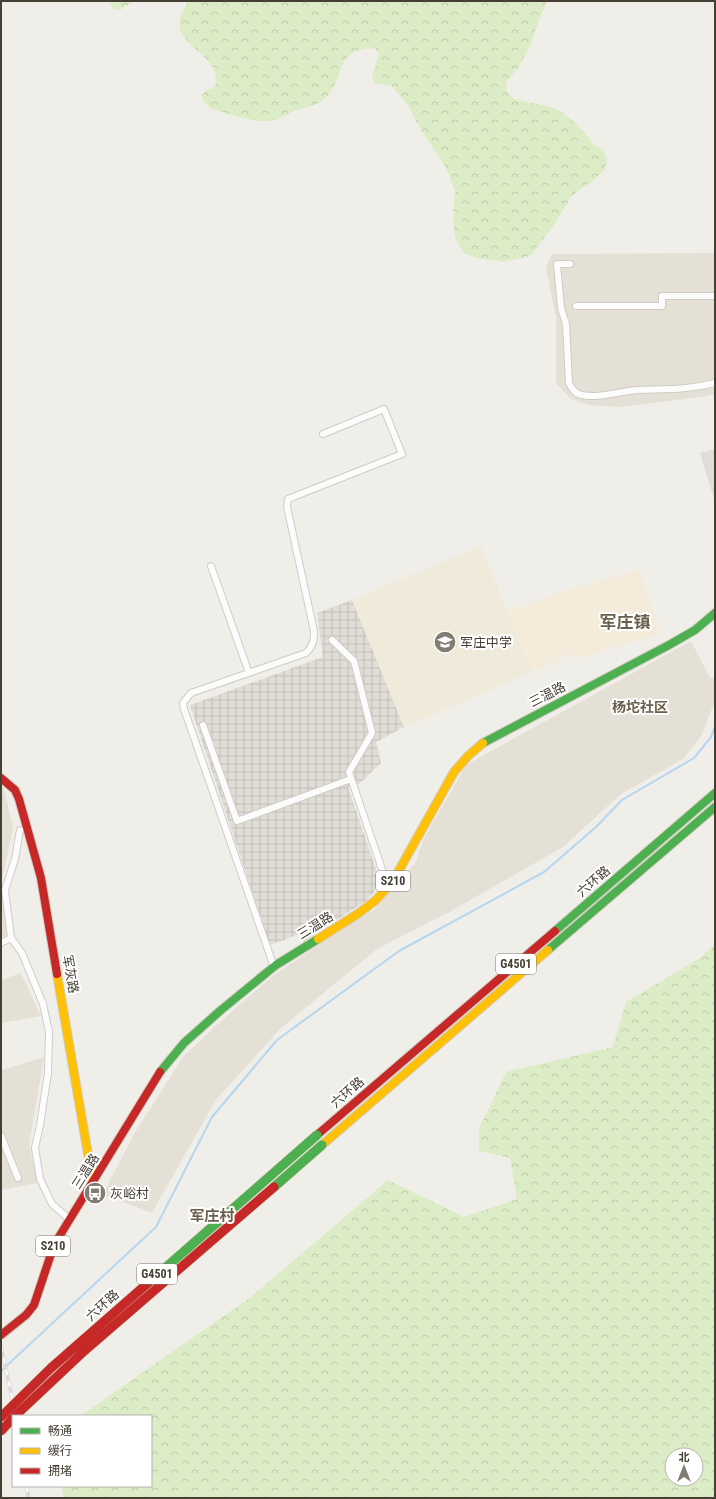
<svg xmlns="http://www.w3.org/2000/svg" width="716" height="1499" font-family="'Roboto Condensed','Noto Sans SC',sans-serif">
  <style>
    .residential { fill: #e5e0d5 }
    .commercial { fill: #f4ebda }
    .industrial { fill: url(#industrial-grid) }
    .education { fill: #efead9 }
    .forest { fill: url(#forest-crowns); fill-rule: evenodd }
    .parking { fill: #dfddd8 }
    .lines { fill: none; stroke-linecap: round; stroke-linejoin: round }
    .stream { stroke: #b5d6f1; stroke-width: 2 }
    .street-casing { stroke: #ceccc5; stroke-width: 8 }
    .fast-casing { stroke: #d0ccbe; stroke-width: 10 }
    .slow-casing { stroke: #d0ccbe; stroke-width: 10 }
    .jam-casing { stroke: #d0ccbe; stroke-width: 10 }
    .street { stroke: #fdfcfc; stroke-width: 6 }
    .fast { stroke: #4caf50; stroke-width: 8 }
    .slow { stroke: #ffc107; stroke-width: 8 }
    .jam { stroke: #c62828; stroke-width: 8 }
    .rail-casing { stroke: #d9d9d8; stroke-width: 3.5 }
    .rail { stroke: #fff; stroke-width: 2; stroke-dasharray: 6; stroke-linecap: butt }
    .fast-bridge-casing { stroke: #cabda2; stroke-width: 10; stroke-linecap: butt }
    .jam-bridge-casing { stroke: #cabda2; stroke-width: 10; stroke-linecap: butt }
    .fast-bridge { stroke: #4caf50; stroke-width: 9 }
    .jam-bridge { stroke: #c62828; stroke-width: 9 }
    .labels { text-anchor: middle; stroke-width: 4; stroke-linejoin: round; paint-order: stroke }
    .shield { fill: #fff; stroke: #7e7971; stroke-width: 1 }
    .shield-label { font-size: 12px; font-weight: bold; fill: #464034 }
    .poi-label { font-size: 13px; fill: #464034; stroke: #fff; text-anchor: start }
    .street-label { font-size: 13px; fill: #464034; stroke: #fff }
    .neighbourhood-label { font-size: 14px; font-weight: bold; fill: #6a5f4a; stroke: #fff }
    .quarter-label { font-size: 15px; font-weight: bold; fill: #6a5f4a; stroke: #fff }
    .district-label { font-size: 17px; font-weight: bold; fill: #6a5f4a; stroke: #fff }
  </style>
  <defs>
    <pattern id="industrial-grid" width="8" height="8" patternUnits="userSpaceOnUse"><rect width="8" height="8" fill="#e0ddd6"/><path d="M0 4h8M4 0v8" fill="none" stroke="#c2bfb8"/></pattern>
    <pattern id="forest-crowns" width="20" height="18" patternUnits="userSpaceOnUse"><rect width="20" height="18" fill="#dcecc6"/><path d="M2 6a3 3 0 1 1 6 0M12 15a3 3 0 1 1 6 0" fill="none" stroke="#becbab"/></pattern>
  </defs>
  <rect width="100%" height="100%" fill="#f0eee8"/>
  <path class="residential" d="M715 253V394L701 397 620 407 589 405 571 399 556 383V319L546 267 552 254Z
    M691 641 710 678H715V701L701 736 683 759 621 794 563 847 451 911 377 949 281 1028 215 1101 152 1213 103 1194 134 1134 183 1057 231 1012 273 976 335 933 374 910 416 862 423 840 466 765Z
    M1 786 4 789 13 828 1 885Z
    M1 892 10 933 1 938Z
    M21 973 41 1016 1 1023V980Z
    M44 1057 29 1145 38 1183 1 1190V1068L2 1070Z"/>
  <path class="commercial" d="M639 570 660 634 577 658 575 653 532 672 508 611 571 589Z"/>
  <path class="industrial" d="M352 600 404 727 376 742 381 763 359 784 348 787 381 884 366 901 304 941 300 934 270 945 190 705 323 657 317 613Z"/>
  <path class="education" d="M481 546 532 672 404 727 352 600Z"/>
  <path class="forest" d="M108 1H134L120 10H114Z
    M186 1H547L538 23 531 44 518 68 506 82 507 92 514 99 551 107 560 111 576 123 594 144 604 151 607 161 605 169 592 182 583 187 572 196 554 225 530 256 504 262 476 258 464 253 455 238 453 219 455 190 445 166 421 130 409 107 392 86 374 83 372 77 379 54 375 48C335 49 346 73 329 94 320 105 311 106 297 110 291 111 286 116 281 118 261 127 229 114 209 108L201 97 205 91 215 87C225 50 158 46 187 4Z
    M715 944V1498H64L61 1486H151V1416H80L251 1297 388 1180 464 1217 517 1199 510 1158 479 1151V1129L506 1072 613 1047 626 1002 700 958ZM672 1455H696V1479H672Z"/>
  <path class="parking" d="M715 449V502L700 453Z"/>
  <g class="lines">
    <path class="stream" d="M1 1371 156 1227 212 1117 277 1040 399 951 544 872 596 827 622 800 694 758 711 737 715 726"/>
    <g class="street-casing">
      <path id="street" d="M570 264H557L561 308 566 324 569 383C572 389 575 394 582 395 600 399 619 391 638 390 665 389 688 390 715 383
        M576 306H662V296H715
        M211 566 249 673
        M332 640 354 661 372 733 349 772 388 887
        M203 725 237 821 351 779
        M20 830 15 859 5 890 11 938 22 953 43 1004 49 1032 48 1073 40 1125 35 1148 40 1179 52 1204 69 1219
        M1 943 11 938
        M274 967 184 709 183 703 191 693 306 653C313 646 314 641 314 631L287 507 288 499 402 454 384 409 323 434
        M1 1136 18 1178"/>
    </g>
    <g class="fast-casing">
      <path id="fast" d="M483 743 669 645 695 630 715 613
        M555 931 715 793
        M548 950 715 807
        M160 1072 184 1043 221 1010 276 965 318 939"/>
    </g>
    <g class="slow-casing">
      <path id="slow" d="M318 939 359 913 376 900 393 881 454 772 468 756 483 743
        M57 974 93 1183
        M322 1145 548 950"/>
    </g>
    <g class="jam-casing">
      <path id="jam" d="M1 778 15 790 19 799 41 878 57 974
        M317 1135 555 931
        M1 1335 26 1315 34 1305 54 1245 160 1072"/>
    </g>
    <use href="#street" class="street"/>
    <use href="#fast" class="fast"/>
    <use href="#slow" class="slow"/>
    <use href="#jam" class="jam"/>
    <g class="rail-casing">
      <path id="rail" d="M1 1346 16 1416
        M10 1410 13 1425
        M26 1486 29 1498"/>
    </g>
    <use href="#rail" class="rail"/>
    <g class="fast-bridge-casing">
      <path id="fast-bridge" d="M274 1187 322 1145
        M148 1283 317 1135"/>
    </g>
    <g class="jam-bridge-casing">
      <path id="jam-bridge" d="M15 1416 83 1352 274 1187
        M1 1417 51 1368 148 1283
        M1 1431 13 1418"/>
    </g>
    <use href="#fast-bridge" class="fast-bridge"/>
    <use href="#jam-bridge" class="jam-bridge"/>
  </g>
  <defs>
    <g id="school-disc" transform="scale(1.15)"><circle r="9.5" fill="#827d73" stroke="#fff"/><path d="M0-5L7-2L0 1L-7-2ZM-4 1L0 2.5L4 1V4Q0 6-4 4Z" fill="#fff"/></g>
    <g id="bus-disc" transform="scale(1.15)"><circle r="9.5" fill="#827d73" stroke="#fff"/><path d="M-5-6H5V4H4V6H2V4H-2V6H-4V4H-5ZM-3.5-4V0h7V-4ZM-3.5 1.2v1.5H-2V1.2ZM2 1.2v1.5H3.5V1.2Z" fill="#fff"/></g>
  </defs>
  <g fill-rule="evenodd">
    <use href="#school-disc" x="445" y="642"/>
    <use href="#bus-disc" x="95" y="1193"/>
  </g>
  <g class="labels">
    <g class="shield">
      <rect x="376" y="871" width="34" height="20" rx="3"/>
      <rect x="496" y="954" width="40" height="20" rx="3"/>
      <rect x="36" y="1236" width="34" height="20" rx="3"/>
      <rect x="137" y="1264" width="40" height="20" rx="3"/>
    </g>
    <g class="shield-label">
      <text x="393" y="885">S210</text>
      <text x="516" y="968">G4501</text>
      <text x="53" y="1250">S210</text>
      <text x="157" y="1278">G4501</text>
    </g>
    <g class="poi-label">
      <text x="460" y="647">军庄中学</text>
      <text x="110" y="1198">灰峪村</text>
    </g>
    <g class="street-label">
      <text transform="translate(547 694) rotate(-27)" y="5">三温路</text>
      <text transform="translate(593 881) rotate(-41)" y="5">六环路</text>
      <text transform="translate(315 925) rotate(-32)" y="5">三温路</text>
      <text transform="translate(71 974) rotate(80)" y="5">军灰路</text>
      <text transform="translate(347 1092) rotate(-41)" y="5">六环路</text>
      <text transform="translate(85 1171) rotate(-58)" y="5">三温路</text>
      <text transform="translate(102 1305) rotate(-42)" y="5">六环路</text>
    </g>
    <g class="neighbourhood-label">
      <text x="640" y="712">杨坨社区</text>
    </g>
    <g class="quarter-label">
      <text x="212" y="1221">军庄村</text>
    </g>
    <g class="district-label">
      <text x="625" y="628">军庄镇</text>
    </g>
  </g>
  <rect width="716" height="1499" fill="none" stroke="#464034" stroke-width="4"/>
  <rect x="12" y="1415" width="140" height="72" fill="#ffffff" stroke="#b5b3ae"/>
  <rect x="20" y="1428" width="20" height="6" fill="#4caf50" stroke="#b5b3ae"/>
  <text x="48" y="1435" font-size="12" fill="#464034">畅通</text>
  <rect x="20" y="1448" width="20" height="6" fill="#ffc107" stroke="#b5b3ae"/>
  <text x="48" y="1455" font-size="12" fill="#464034">缓行</text>
  <rect x="20" y="1468" width="20" height="6" fill="#c62828" stroke="#b5b3ae"/>
  <text x="48" y="1475" font-size="12" fill="#464034">拥堵</text>
  <g transform="translate(684 1467)"><circle r="19" fill="#ffffff" stroke="#b5b3ae"/>
  <path d="M0-3L7 15L0 10L-7 15Z" fill="#827d73"/>
  <text y="-6" font-size="11" font-weight="bold" text-anchor="middle" fill="#464034">北</text>
  </g>
</svg>
